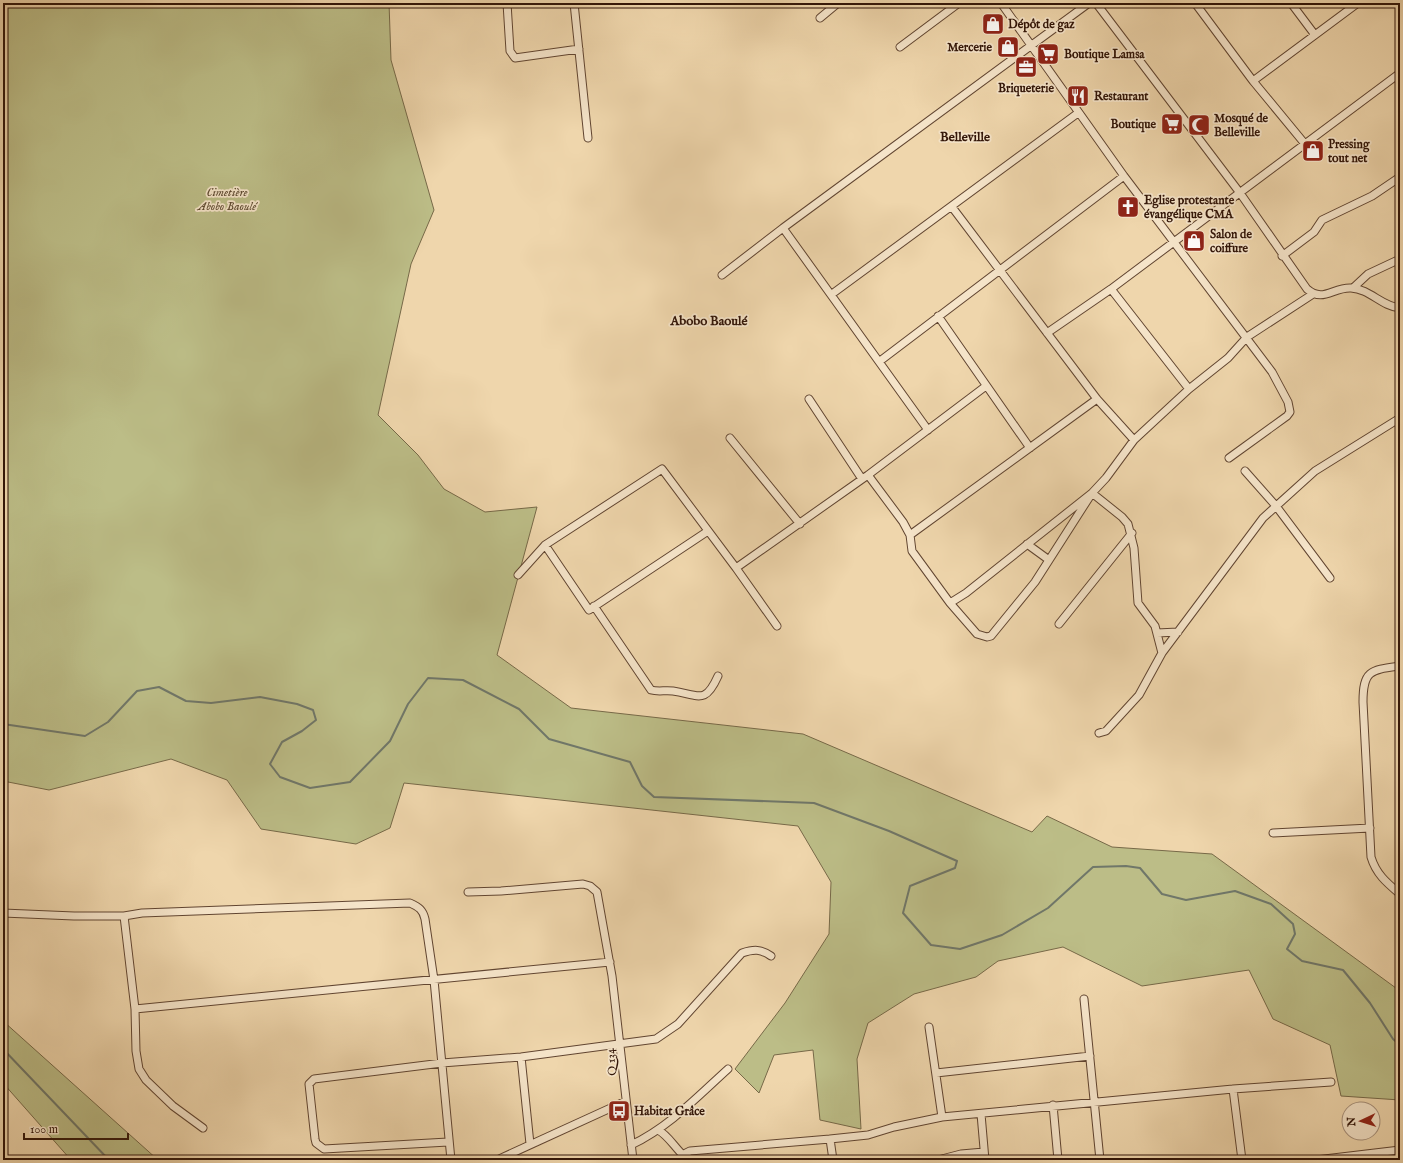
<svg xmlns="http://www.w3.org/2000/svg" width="1403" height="1163" font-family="'IM FELL English',serif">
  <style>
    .green { fill: #bcbd87; stroke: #776948 }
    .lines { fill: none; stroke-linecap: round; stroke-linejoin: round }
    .stream { stroke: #707769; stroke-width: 2 }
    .street-casing { stroke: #614531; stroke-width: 9 }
    .street { stroke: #f5e4c9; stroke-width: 7 }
    .labels { text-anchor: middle; stroke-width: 3.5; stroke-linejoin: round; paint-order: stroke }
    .poi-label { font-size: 12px; font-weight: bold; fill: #321508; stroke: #f5e4c9; text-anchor: start }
    .park-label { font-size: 12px; font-style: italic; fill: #5b472e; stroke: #f5e4c9 }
    .street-label { font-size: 12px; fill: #321508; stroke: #f5e4c9 }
    .neighbourhood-label { font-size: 13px; font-weight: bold; fill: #321508; stroke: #f5e4c9 }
  </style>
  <rect width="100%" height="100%" fill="#efd6ac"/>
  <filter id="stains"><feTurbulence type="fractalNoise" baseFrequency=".005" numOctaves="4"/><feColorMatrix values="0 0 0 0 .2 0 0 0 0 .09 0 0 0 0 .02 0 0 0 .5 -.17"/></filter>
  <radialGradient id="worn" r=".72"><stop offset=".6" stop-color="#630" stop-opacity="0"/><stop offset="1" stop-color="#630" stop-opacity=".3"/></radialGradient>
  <path class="green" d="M3 3H389L391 60 434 210 411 264 378 415 418 455 444 489 485 512 537 507 497 655 571 708 803 734 1032 832 1047 816 1112 847 1212 854 1400 991V1100L1341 1096 1330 1045 1273 1019 1249 970 1142 986 1063 947 998 961 976 977 914 994 868 1023 857 1059 861 1129 820 1120 813 1050 774 1055 759 1093 735 1069 785 1003 829 934 831 882 798 826 404 783 390 828 356 844 261 829 227 780 171 759 49 790 3 781Z
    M3 1021 158 1160H71L3 1083Z"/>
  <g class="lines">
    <path class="stream" d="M3 724 85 736 108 722 137 691 159 687 186 701 211 703 260 697 297 704 313 710 316 720 302 731 282 742 270 764 280 777 310 788 350 782 390 741 408 704 428 678 463 680 519 709 549 739 630 762 642 786 654 797 814 803 889 831 957 861 955 868 910 886 903 913 931 945 960 949 1002 935 1048 908 1093 867 1126 866 1140 868 1162 894 1186 900 1235 891 1271 904 1293 924 1295 934 1287 949 1302 961 1343 970 1370 1003 1393 1039 1400 1045
      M3 1049 109 1160"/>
    <g class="street-casing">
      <path id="street" d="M507 3 510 51 515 58 579 49
        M574 3 588 138
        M1001 3 1124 176 1272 372 1288 402 1290 412 1287 416 1229 458
        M1096 3 1240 193 1307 289C1323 303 1333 287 1351 288 1370 289 1381 306 1400 308
        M1195 3 1253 81 1305 144
        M1291 3 1315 35
        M820 18 838 3
        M900 47 959 3
        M1253 81 1358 3
        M952 207 1097 399 1134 440
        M783 228 928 430
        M1282 256 1314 232 1322 220 1372 196 1400 177
        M722 275 783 228 1089 3
        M1353 288 1368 274 1400 259
        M1111 289 1189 389
        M832 294 1078 113
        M938 316 1030 448
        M1047 333 1111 289 1400 73
        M880 361 1124 176
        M809 399 862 479
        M730 438 800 524
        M1245 471 1276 506 1330 578
        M868 475 903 522 910 535 912 551 950 603 977 634 987 637 991 636 1035 582 1092 493 1122 517 1128 524 1134 548 1138 603 1155 626 1162 653
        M910 535 1097 399
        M1027 544 1049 560
        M545 545 589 610 708 531
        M736 568 777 626
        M518 575 545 545 662 469 736 568 868 475 986 386
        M950 603 966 593 1092 493 1106 478 1134 440 1189 389 1228 358 1247 337 1313 294
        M594 606 651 690C658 692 665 690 673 691 699 695 705 705 718 676
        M1059 624 1132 533
        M1157 633 1178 632
        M1400 666C1371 670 1363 670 1363 702L1371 857C1376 874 1387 883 1400 894
        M1099 733 1106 731 1139 695 1162 653 1263 518 1315 471 1400 418
        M1273 833 1370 828
        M468 892 501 891 583 884 590 886 597 892 612 976 633 1160
        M3 913 74 916H124
        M1084 999 1100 1160
        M135 1009 610 962
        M929 1027 942 1117
        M521 1057 530 1144
        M936 1073 1090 1056
        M1233 1089 1242 1160
        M1053 1105 1058 1160
        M981 1114 985 1160
        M203 1128 173 1106 146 1080 139 1069 136 1051 135 1009 124 916 142 913 410 903C419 907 423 910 425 919L434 980 451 1160
        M658 1130C668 1135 675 1148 684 1156
        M830 1139 868 1135 894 1127 942 1117 1233 1089 1331 1082
        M448 1142 324 1149 316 1143 315 1139 309 1084 314 1079 442 1063 521 1057 656 1039 678 1024 742 953C754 949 761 949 771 956
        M631 1145C669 1127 697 1097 728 1069
        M497 1160 626 1101
        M683 1160 686 1153 690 1151 830 1139 833 1160
        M938 1160 961 1154 984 1152
        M1316 1160 1400 1150"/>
    </g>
    <use href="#street" class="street"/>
  </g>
  <defs>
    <g id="shop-square" transform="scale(1.15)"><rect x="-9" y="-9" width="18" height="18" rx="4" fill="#8f2418" stroke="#f5e4c9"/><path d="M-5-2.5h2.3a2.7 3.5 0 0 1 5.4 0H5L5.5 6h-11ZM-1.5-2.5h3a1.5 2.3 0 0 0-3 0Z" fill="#fff"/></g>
    <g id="supermarket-square" transform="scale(1.15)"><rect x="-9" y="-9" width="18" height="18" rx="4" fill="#8f2418" stroke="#f5e4c9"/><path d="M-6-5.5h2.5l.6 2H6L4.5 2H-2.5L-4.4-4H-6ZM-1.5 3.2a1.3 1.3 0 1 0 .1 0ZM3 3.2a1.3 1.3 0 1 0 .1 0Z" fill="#fff"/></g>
    <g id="office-square" transform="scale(1.15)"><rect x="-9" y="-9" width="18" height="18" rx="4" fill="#8f2418" stroke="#f5e4c9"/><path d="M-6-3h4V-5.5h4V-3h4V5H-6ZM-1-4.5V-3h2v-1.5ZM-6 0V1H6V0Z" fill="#fff"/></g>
    <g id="restaurant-square" transform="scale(1.15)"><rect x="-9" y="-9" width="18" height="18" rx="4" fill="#8f2418" stroke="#f5e4c9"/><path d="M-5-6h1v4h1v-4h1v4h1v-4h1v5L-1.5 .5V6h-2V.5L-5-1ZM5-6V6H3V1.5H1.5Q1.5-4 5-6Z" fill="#fff"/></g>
    <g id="mosque-square" transform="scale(1.15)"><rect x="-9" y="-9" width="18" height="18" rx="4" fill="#8f2418" stroke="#f5e4c9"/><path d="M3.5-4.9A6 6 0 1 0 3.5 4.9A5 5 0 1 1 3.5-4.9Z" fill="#fff"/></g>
    <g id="church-square" transform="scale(1.15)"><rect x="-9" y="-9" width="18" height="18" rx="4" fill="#8f2418" stroke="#f5e4c9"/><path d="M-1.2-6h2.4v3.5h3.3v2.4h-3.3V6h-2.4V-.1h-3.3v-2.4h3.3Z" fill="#fff"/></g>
    <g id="bus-square" transform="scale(1.15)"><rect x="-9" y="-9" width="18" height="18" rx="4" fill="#8f2418" stroke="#f5e4c9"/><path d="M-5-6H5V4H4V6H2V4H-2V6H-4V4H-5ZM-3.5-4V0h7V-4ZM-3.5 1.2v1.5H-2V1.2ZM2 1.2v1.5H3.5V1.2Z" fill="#fff"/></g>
  </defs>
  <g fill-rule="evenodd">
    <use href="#shop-square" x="993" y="24"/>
    <use href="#shop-square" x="1008" y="47"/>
    <use href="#supermarket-square" x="1048" y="54"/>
    <use href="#office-square" x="1026" y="67"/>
    <use href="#restaurant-square" x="1078" y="96"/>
    <use href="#supermarket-square" x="1172" y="124"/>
    <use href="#mosque-square" x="1199" y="125"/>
    <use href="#shop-square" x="1313" y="151"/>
    <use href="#church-square" x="1128" y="207"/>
    <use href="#shop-square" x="1194" y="241"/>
    <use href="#bus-square" x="619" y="1111"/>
  </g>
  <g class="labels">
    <g class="poi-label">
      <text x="1008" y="28">Dépôt de gaz</text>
      <text x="992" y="51" text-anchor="end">Mercerie</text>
      <text x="1064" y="58">Boutique Lamsa</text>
      <text x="1026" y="92" text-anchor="middle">Briqueterie</text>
      <text x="1094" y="100">Restaurant</text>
      <text x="1214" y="122">Mosqué de<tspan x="1214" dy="14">Belleville</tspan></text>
      <text x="1156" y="128" text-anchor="end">Boutique</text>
      <text x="1328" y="148">Pressing<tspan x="1328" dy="14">tout net</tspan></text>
      <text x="1144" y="204">Eglise protestante<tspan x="1144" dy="14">évangélique CMA</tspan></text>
      <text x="1210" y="238">Salon de<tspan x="1210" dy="14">coiffure</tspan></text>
      <text x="634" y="1115">Habitat Grâce</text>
    </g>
    <g class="park-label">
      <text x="227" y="196">Cimetière<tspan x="227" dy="14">Abobo Baoulé</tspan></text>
    </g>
    <g class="street-label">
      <text transform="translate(611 1062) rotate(-96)" y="4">Q 134</text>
    </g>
    <g class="neighbourhood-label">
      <text x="965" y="141">Belleville</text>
      <text x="709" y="325">Abobo Baoulé</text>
    </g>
  </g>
  <rect width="1403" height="1163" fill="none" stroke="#efd6ac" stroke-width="16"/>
  <rect x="4" y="4" width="1395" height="1155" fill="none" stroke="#321508" stroke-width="2"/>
  <rect x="8" y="8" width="1387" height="1147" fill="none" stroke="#321508"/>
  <g transform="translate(1361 1121) rotate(266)"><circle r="19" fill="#f5e4c9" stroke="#a7917c"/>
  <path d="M0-3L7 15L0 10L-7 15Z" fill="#8f2418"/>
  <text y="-6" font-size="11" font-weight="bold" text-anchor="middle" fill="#321508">N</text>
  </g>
  <path d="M24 1133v6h104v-6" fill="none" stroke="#321508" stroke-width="2"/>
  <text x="30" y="1133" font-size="12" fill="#321508" stroke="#f5e4c9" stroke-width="3" paint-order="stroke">100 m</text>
  <rect width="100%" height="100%" filter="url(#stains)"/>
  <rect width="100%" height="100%" fill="url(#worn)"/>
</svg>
